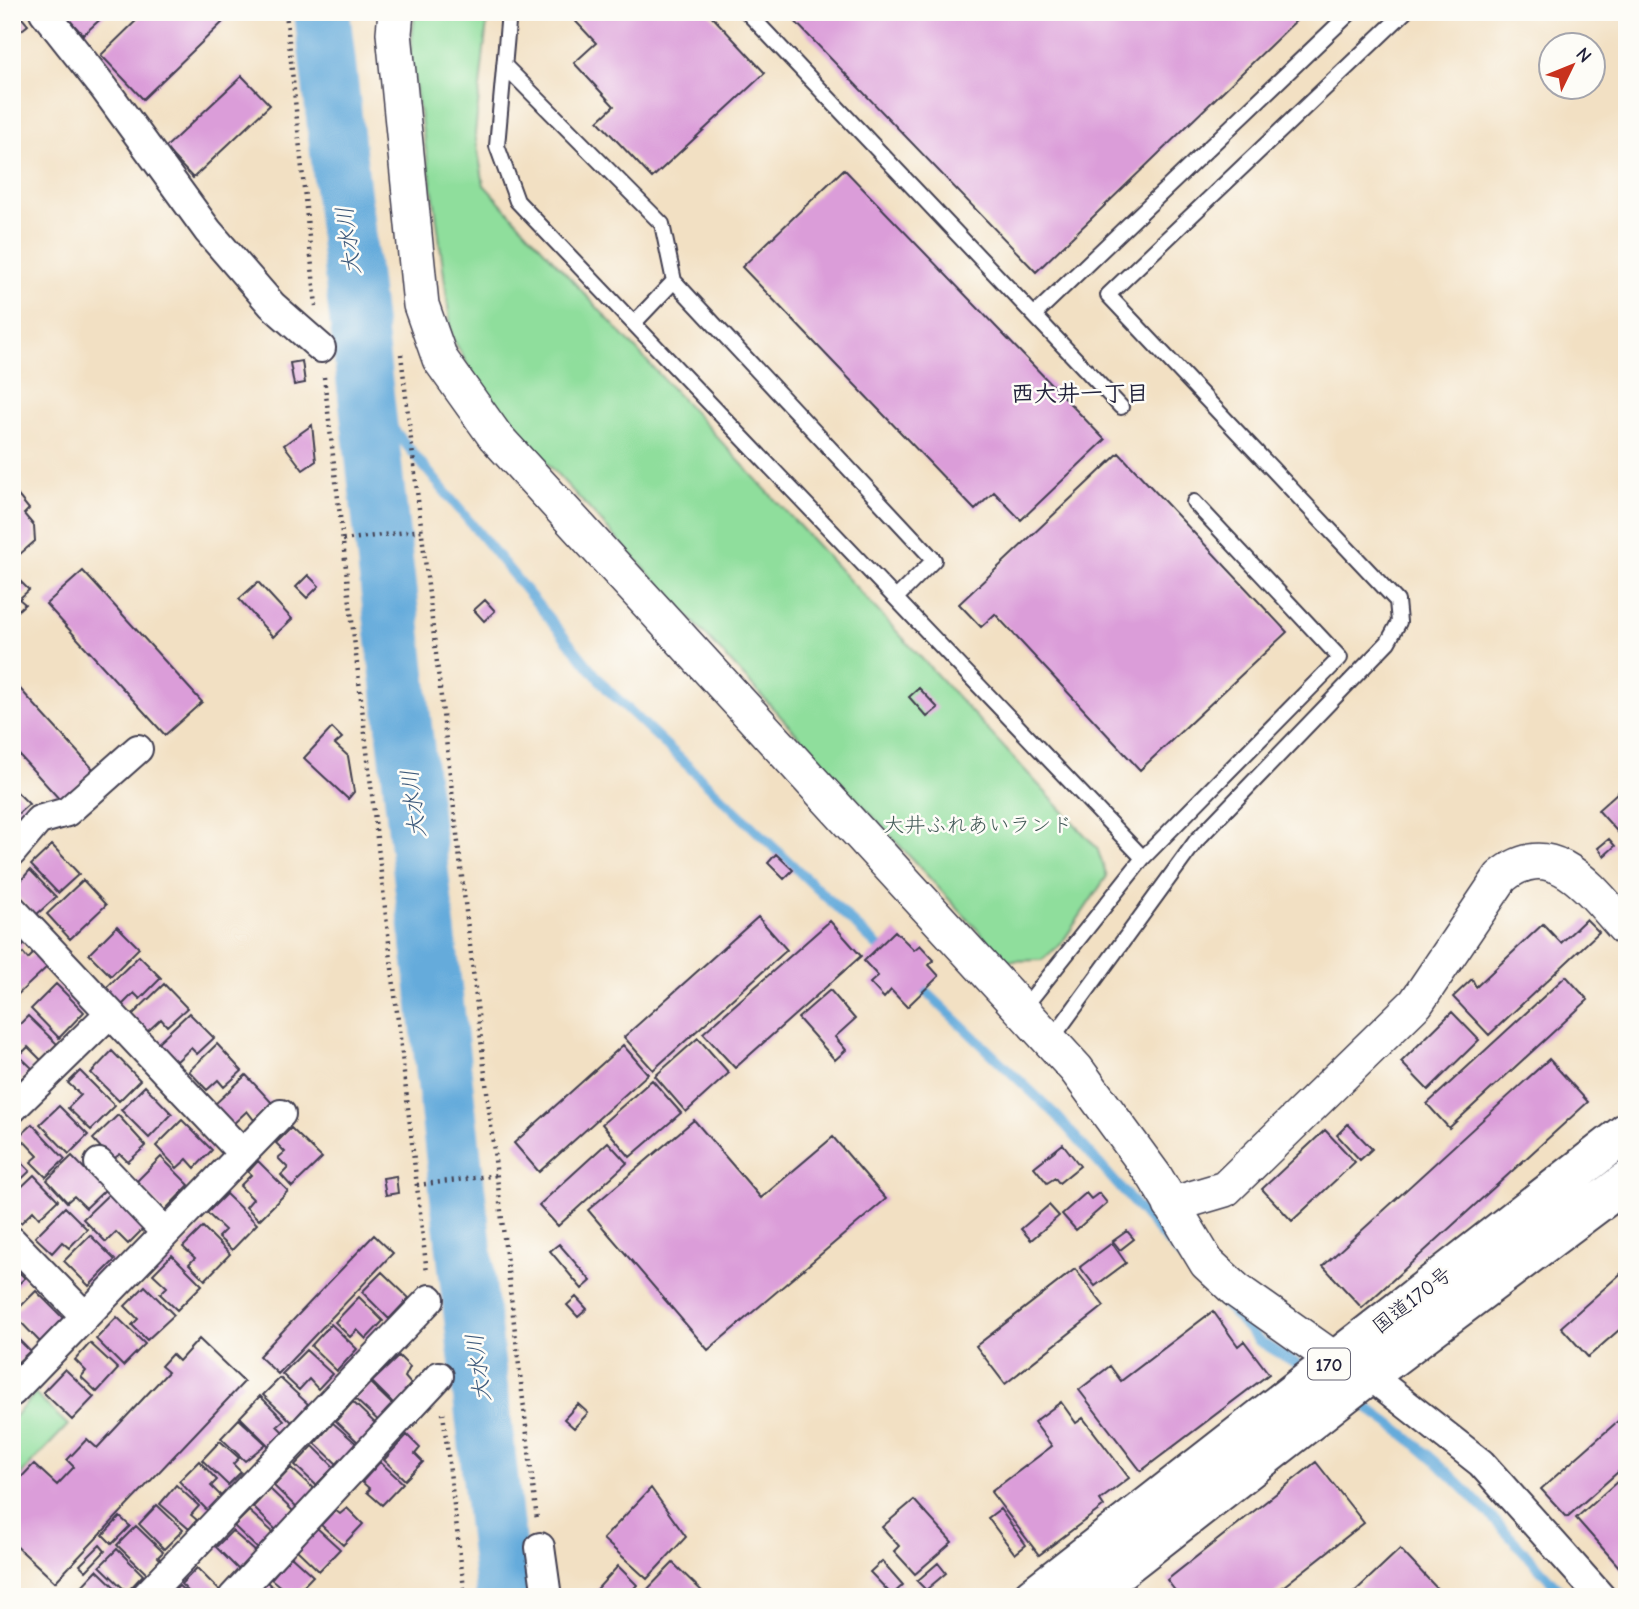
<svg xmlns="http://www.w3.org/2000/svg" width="1639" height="1609" font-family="'Comic Neue','Klee One',sans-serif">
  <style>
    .green { fill: #8fde9c; stroke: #58806c; stroke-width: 2 }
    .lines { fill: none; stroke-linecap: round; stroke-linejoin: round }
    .stream { stroke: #65abdb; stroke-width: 10 }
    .river { stroke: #65abdb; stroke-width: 56 }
    .building { fill: #db9dd9 }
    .service-casing { stroke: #413e4f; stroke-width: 18 }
    .minor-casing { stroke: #413e4f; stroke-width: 32 }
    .tertiary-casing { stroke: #413e4f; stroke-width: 38 }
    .trunk-casing { stroke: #413e4f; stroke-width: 42 }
    .path { stroke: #413e4f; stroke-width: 4.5; stroke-dasharray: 2 5; stroke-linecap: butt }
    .service { stroke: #fff; stroke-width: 14 }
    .minor { stroke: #fff; stroke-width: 28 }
    .tertiary { stroke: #fff; stroke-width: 35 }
    .trunk { stroke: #fff; stroke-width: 38 }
    .labels { text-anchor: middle; stroke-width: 5; stroke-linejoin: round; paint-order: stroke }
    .shield { fill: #fdfcf7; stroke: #646373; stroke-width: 2 }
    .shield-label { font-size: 19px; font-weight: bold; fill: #22223b }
    .park-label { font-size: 21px; fill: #435a58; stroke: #fdfcf7 }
    .street-label { font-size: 21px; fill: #22223b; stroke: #fdfcf7 }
    .water-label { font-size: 23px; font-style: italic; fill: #3d597b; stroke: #fdfcf7 }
    .neighbourhood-label { font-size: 23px; font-weight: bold; fill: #22223b; stroke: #fdfcf7 }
  </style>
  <rect width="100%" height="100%" fill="#fdfcf7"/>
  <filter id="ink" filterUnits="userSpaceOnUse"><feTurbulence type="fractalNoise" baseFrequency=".0143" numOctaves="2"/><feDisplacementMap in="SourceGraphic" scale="14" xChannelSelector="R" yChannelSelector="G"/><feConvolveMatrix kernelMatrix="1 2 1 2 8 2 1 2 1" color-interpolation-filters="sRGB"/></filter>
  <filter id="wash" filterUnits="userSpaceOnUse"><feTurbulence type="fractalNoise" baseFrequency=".00686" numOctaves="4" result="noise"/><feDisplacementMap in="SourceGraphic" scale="28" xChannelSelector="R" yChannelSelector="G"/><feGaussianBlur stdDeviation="1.57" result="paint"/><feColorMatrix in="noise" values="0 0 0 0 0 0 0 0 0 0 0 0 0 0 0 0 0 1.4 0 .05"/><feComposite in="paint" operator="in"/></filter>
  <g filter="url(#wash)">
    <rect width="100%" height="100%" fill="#f2e0c3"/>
    <path class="green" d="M415 12H488L475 134 484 185 1097 848 1107 876 1061 944 1042 960 1006 961 546 462 478 383 452 337 435 205 410 55Z
      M35 1394 68 1425 12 1484V1419Z"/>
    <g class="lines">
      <path class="stream" d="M367 397 608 690 887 955
        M916 982 1058 1117 1196 1274
        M1206 1285 1259 1341 1309 1371
        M1352 1398C1436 1449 1499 1526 1566 1597"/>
      <path class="river" d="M322 12 504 1597"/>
    </g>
    <g id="blocks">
      <path class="building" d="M12 12H17L28 25 12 38Z
        M70 12H102L105 15 83 35 66 16Z
        M145 12H215L224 21 143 99 101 55Z
        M567 12H708L765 73 652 178 598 121 614 106 574 63 596 43Z
        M786 12H1305L1036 272Z
        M242 76 270 105 193 178 165 148Z
        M844 169 1105 440 1021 520 994 492 975 510 742 267Z
        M302 361 305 383 294 385 290 363Z
        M312 425 316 461 303 470 284 445Z
        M1119 453 1287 632 1140 770 995 614 981 627 959 604Z
        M15 492 29 509 24 514 34 526 35 541 19 555 12 548V522L15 520 12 494Z
        M83 571 202 702 165 735 46 604Z
        M12 573 29 590 19 599 25 604 12 616Z
        M308 575 319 586 307 598 296 587Z
        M258 582 292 619 273 637 239 599Z
        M485 600 495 611 484 621 474 610Z
        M12 680 94 770 61 801 12 747Z
        M919 688 938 708 927 717 909 697Z
        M332 728 342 738 335 744 348 756 354 792 348 799 304 758Z
        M1627 784V834L1623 838 1598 810Z
        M12 787 29 804 12 819Z
        M1609 839 1615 846 1604 856 1598 848Z
        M52 845 79 874 58 893 31 865Z
        M776 854 793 870 784 879 768 863Z
        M30 870 56 897 36 915 12 891Z
        M83 880 106 905 70 939 47 914Z
        M758 917 787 950 653 1070 624 1037Z
        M1586 919 1599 932 1489 1035 1453 997 1472 979 1476 987 1543 924 1561 943Z
        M830 921 861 956 735 1068 703 1033Z
        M117 926 139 948 111 976 89 954Z
        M895 931 914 950 920 945 934 960 929 965 939 976 907 1007 891 990 884 998 870 983 878 976 864 961Z
        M14 934 24 945 12 957V936Z
        M23 953 28 959 34 953 47 967 12 1000V963Z
        M139 956 161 978 140 999 134 993 121 1006 104 990Z
        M1566 976 1588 1000 1449 1128 1427 1104Z
        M56 984 84 1012 59 1038 31 1009Z
        M164 984 187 1008 167 1026 161 1019 147 1032 132 1015Z
        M830 990 855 1019 835 1037 846 1050 835 1060 798 1018Z
        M1452 1012 1479 1040 1428 1090 1401 1062Z
        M189 1013 214 1038 197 1054 191 1048 175 1063 156 1044Z
        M28 1016 57 1044 41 1060 28 1047 23 1052 12 1042V1032Z
        M698 1038 729 1073 686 1112 655 1076Z
        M217 1044 242 1071 224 1087 218 1080 207 1090 189 1071Z
        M623 1045 648 1074 539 1172 514 1143Z
        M12 1049 32 1068 15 1085 12 1081Z
        M112 1051 140 1080 119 1101 91 1073Z
        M1549 1059 1588 1102 1362 1308 1323 1266Z
        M80 1071 115 1106 91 1130 68 1108 81 1095 68 1083Z
        M246 1075 272 1103 254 1120 247 1111 232 1125 214 1105Z
        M652 1080 681 1113 630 1157 602 1124Z
        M145 1086 172 1114 149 1138 121 1110Z
        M59 1106 88 1135 69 1154 40 1124Z
        M118 1115 146 1146 128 1162 120 1154 112 1160 93 1139Z
        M182 1120 212 1150 195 1168 187 1159 177 1168 156 1146Z
        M694 1120 761 1198 833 1137 886 1199 708 1350 588 1210Z
        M32 1124 65 1159 46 1177 31 1162 38 1156 19 1136Z
        M1348 1124 1372 1149 1360 1160 1337 1135Z
        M291 1128 322 1158 292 1187 281 1175 288 1168 278 1158 285 1152 276 1143Z
        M1325 1130 1355 1162 1292 1221 1262 1189Z
        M608 1142 627 1163 558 1226 539 1205Z
        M1063 1144 1080 1166 1059 1183 1055 1178 1047 1183 1034 1167Z
        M12 1153 30 1171 12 1188Z
        M72 1156 105 1190 86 1208 74 1196 67 1202 47 1180Z
        M161 1157 189 1185 164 1211 136 1182Z
        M258 1161 288 1191 259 1220 246 1207 253 1199 240 1186 251 1175 248 1172Z
        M34 1175 58 1200 39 1218 33 1211 21 1223 12 1215V1196Z
        M396 1176 398 1193 386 1195 383 1178Z
        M1086 1193 1091 1199 1099 1193 1107 1203 1076 1230 1062 1214Z
        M109 1194 144 1228 128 1244 116 1232 106 1242 83 1219Z
        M226 1194 257 1224 232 1250 218 1237 225 1230 207 1213Z
        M1049 1205 1059 1216 1031 1240 1021 1229Z
        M65 1207 87 1229 69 1248 62 1242 52 1253 35 1237Z
        M203 1227 230 1254 205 1280 189 1264 195 1258 183 1247Z
        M1127 1231 1134 1239 1120 1250 1113 1241Z
        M90 1235 115 1260 89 1286 64 1261Z
        M374 1235 393 1253 278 1374 259 1356Z
        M1112 1243 1126 1263 1095 1286 1080 1267Z
        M559 1244 591 1281 582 1289 550 1251Z
        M172 1255 202 1285 177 1310 160 1294 167 1287 153 1274Z
        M12 1266 25 1278 12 1290Z
        M1627 1268V1323L1588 1357 1561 1327Z
        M1075 1269 1104 1306 1005 1384 976 1346Z
        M382 1272 409 1298 389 1319 362 1292Z
        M145 1286 174 1315 147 1340 132 1325 138 1319 125 1306Z
        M36 1291 63 1318 40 1342 13 1314Z
        M359 1297 383 1321 366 1339 357 1330 350 1337 335 1322Z
        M576 1297 587 1309 578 1317 567 1305Z
        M1213 1311 1238 1346 1244 1341 1269 1374 1141 1471 1079 1390 1110 1366 1121 1381Z
        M117 1317 145 1344 123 1366 96 1339Z
        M331 1324 357 1349 337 1371 311 1346Z
        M12 1333 30 1351 15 1365 12 1361Z
        M199 1339 244 1382 55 1582 12 1542V1487L34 1464 57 1485 74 1467 67 1460 87 1439 97 1448 168 1372 161 1366 172 1354 179 1361Z
        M90 1343 118 1369 97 1392 81 1377 86 1371 75 1360Z
        M306 1350 332 1374 318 1389 309 1379 299 1390 282 1374Z
        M399 1356 410 1367 405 1377 411 1384 409 1387 412 1391 396 1406 372 1382Z
        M65 1369 94 1397 72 1420 43 1392Z
        M280 1378 308 1404 292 1422 263 1395Z
        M370 1383 396 1408 382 1424 355 1399Z
        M260 1396 284 1420 277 1426 284 1433 270 1447 240 1417Z
        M353 1402 378 1426 360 1444 336 1421Z
        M1061 1402 1076 1423 1083 1418 1129 1478 1100 1500 1104 1506 1039 1555 991 1492 1052 1446 1034 1422Z
        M578 1404 588 1413 574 1428 564 1419Z
        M1627 1413V1464L1567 1517 1541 1489Z
        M239 1419 266 1444 245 1461 221 1438Z
        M333 1423 358 1445 339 1466 315 1443Z
        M407 1435 420 1448 415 1454 423 1462 405 1480 384 1460Z
        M220 1441 239 1458 233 1464 241 1472 228 1485 202 1460Z
        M313 1446 334 1467 316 1485 295 1465Z
        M199 1461 217 1480 211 1486 222 1497 208 1511 179 1481Z
        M380 1462 403 1483 382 1505 367 1492 370 1489 362 1482Z
        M1316 1462 1364 1523 1270 1597H1180L1167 1580Z
        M291 1468 316 1491 298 1509 274 1486Z
        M1627 1473V1576L1576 1518Z
        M176 1485 199 1506 191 1515 197 1520 189 1529 160 1504Z
        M651 1488 686 1537 647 1579 603 1539Z
        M270 1489 295 1513 277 1531 253 1507Z
        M914 1500 952 1542 915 1574 894 1551 899 1546 882 1527Z
        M157 1505 183 1530 164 1549 139 1524Z
        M347 1508 363 1524 343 1545 321 1525 335 1510 340 1514Z
        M1000 1509 1026 1545 1015 1554 988 1518Z
        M249 1511 275 1534 260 1551 234 1526Z
        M120 1517 130 1526 112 1544 103 1535Z
        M136 1526 163 1552 158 1557 163 1562 149 1576 117 1545Z
        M317 1528 340 1549 319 1571 297 1550Z
        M232 1531 256 1552 239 1570 216 1547Z
        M100 1545 105 1551 86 1571 80 1565Z
        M117 1549 143 1575 127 1592 100 1566Z
        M1400 1549 1445 1597H1349Z
        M291 1556 313 1576 293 1597 271 1579Z
        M882 1561 903 1585 892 1595 870 1572Z
        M673 1563 708 1597H640Z
        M938 1563 946 1573 926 1590 917 1581Z
        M618 1566 637 1585 626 1597H590Z
        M197 1568 220 1591 214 1597H194L181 1584Z
        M97 1570 125 1597H89L80 1588Z
        M266 1581 283 1597H251Z
        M179 1586 191 1597H168Z"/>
    </g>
  </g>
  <g filter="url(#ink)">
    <use href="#blocks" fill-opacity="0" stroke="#413e4f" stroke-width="2"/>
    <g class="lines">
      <g class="service-casing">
        <path id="service" d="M509 12 497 146 517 201 1143 858
          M747 12 1121 407
          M504 65 662 224 674 281 934 560 896 598
          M1034 315 1351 12
          M634 323 674 281
          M1023 1009 1143 858 1340 658 1194 502
          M1051 1040 1196 841 1388 642 1399 622 1397 601 1108 295 1405 12"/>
      </g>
      <g class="minor-casing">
        <path id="minor" d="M44 12 104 88 208 231 272 305 321 348
          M12 852 39 820 67 812 138 749
          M12 909 242 1153
          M12 1109 110 1013
          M99 1163 166 1233
          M12 1241 85 1316
          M1369 1375 1481 1463 1601 1597
          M12 1392 281 1114
          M540 1547 547 1597
          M145 1597 430 1299
          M233 1597 439 1376"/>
      </g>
      <g class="tertiary-casing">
        <path id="tertiary" d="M396 12 394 33 421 305 440 359 495 436 1076 1069 1155 1177 1207 1263 1236 1290 1335 1360 1361 1372
          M1171 1205 1225 1189 1416 1003 1501 877C1554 833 1593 893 1627 930"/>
      </g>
      <g class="trunk-casing">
        <path id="trunk" d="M1032 1597 1627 1132
          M1085 1597 1369 1375 1627 1181"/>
      </g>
      <path class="path" d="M286 12 316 306
        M401 354 537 1520
        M324 377 427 1273
        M343 540 422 530
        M417 1185 498 1175
        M443 1413 465 1597"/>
      <use href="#service" class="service"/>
      <use href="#minor" class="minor"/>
      <use href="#tertiary" class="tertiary"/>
      <use href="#trunk" class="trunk"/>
    </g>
  </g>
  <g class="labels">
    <rect class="shield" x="1308" y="1348.5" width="42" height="31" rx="5"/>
    <g class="shield-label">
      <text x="1329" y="1371">170</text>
    </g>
    <g class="park-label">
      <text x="978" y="832">大井ふれあいランド</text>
    </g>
    <g class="street-label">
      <text transform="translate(1412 1300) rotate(-38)" y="7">国道170号</text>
    </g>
    <g class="water-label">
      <text transform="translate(348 241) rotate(-97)" y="8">大水川</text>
      <text transform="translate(413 804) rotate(-97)" y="8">大水川</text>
      <text transform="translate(478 1368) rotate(-97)" y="8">大水川</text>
    </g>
    <g class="neighbourhood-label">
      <text x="1080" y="401">西大井一丁目</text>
    </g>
  </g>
  <rect width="1639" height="1609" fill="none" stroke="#fdfcf7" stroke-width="42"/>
  <g transform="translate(1572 66) rotate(47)"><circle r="33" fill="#fdfcf7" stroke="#a5a5ac" stroke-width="2"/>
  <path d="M0-5L12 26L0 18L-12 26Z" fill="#c8321e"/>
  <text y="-10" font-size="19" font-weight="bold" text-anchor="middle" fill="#22223b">N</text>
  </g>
</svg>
